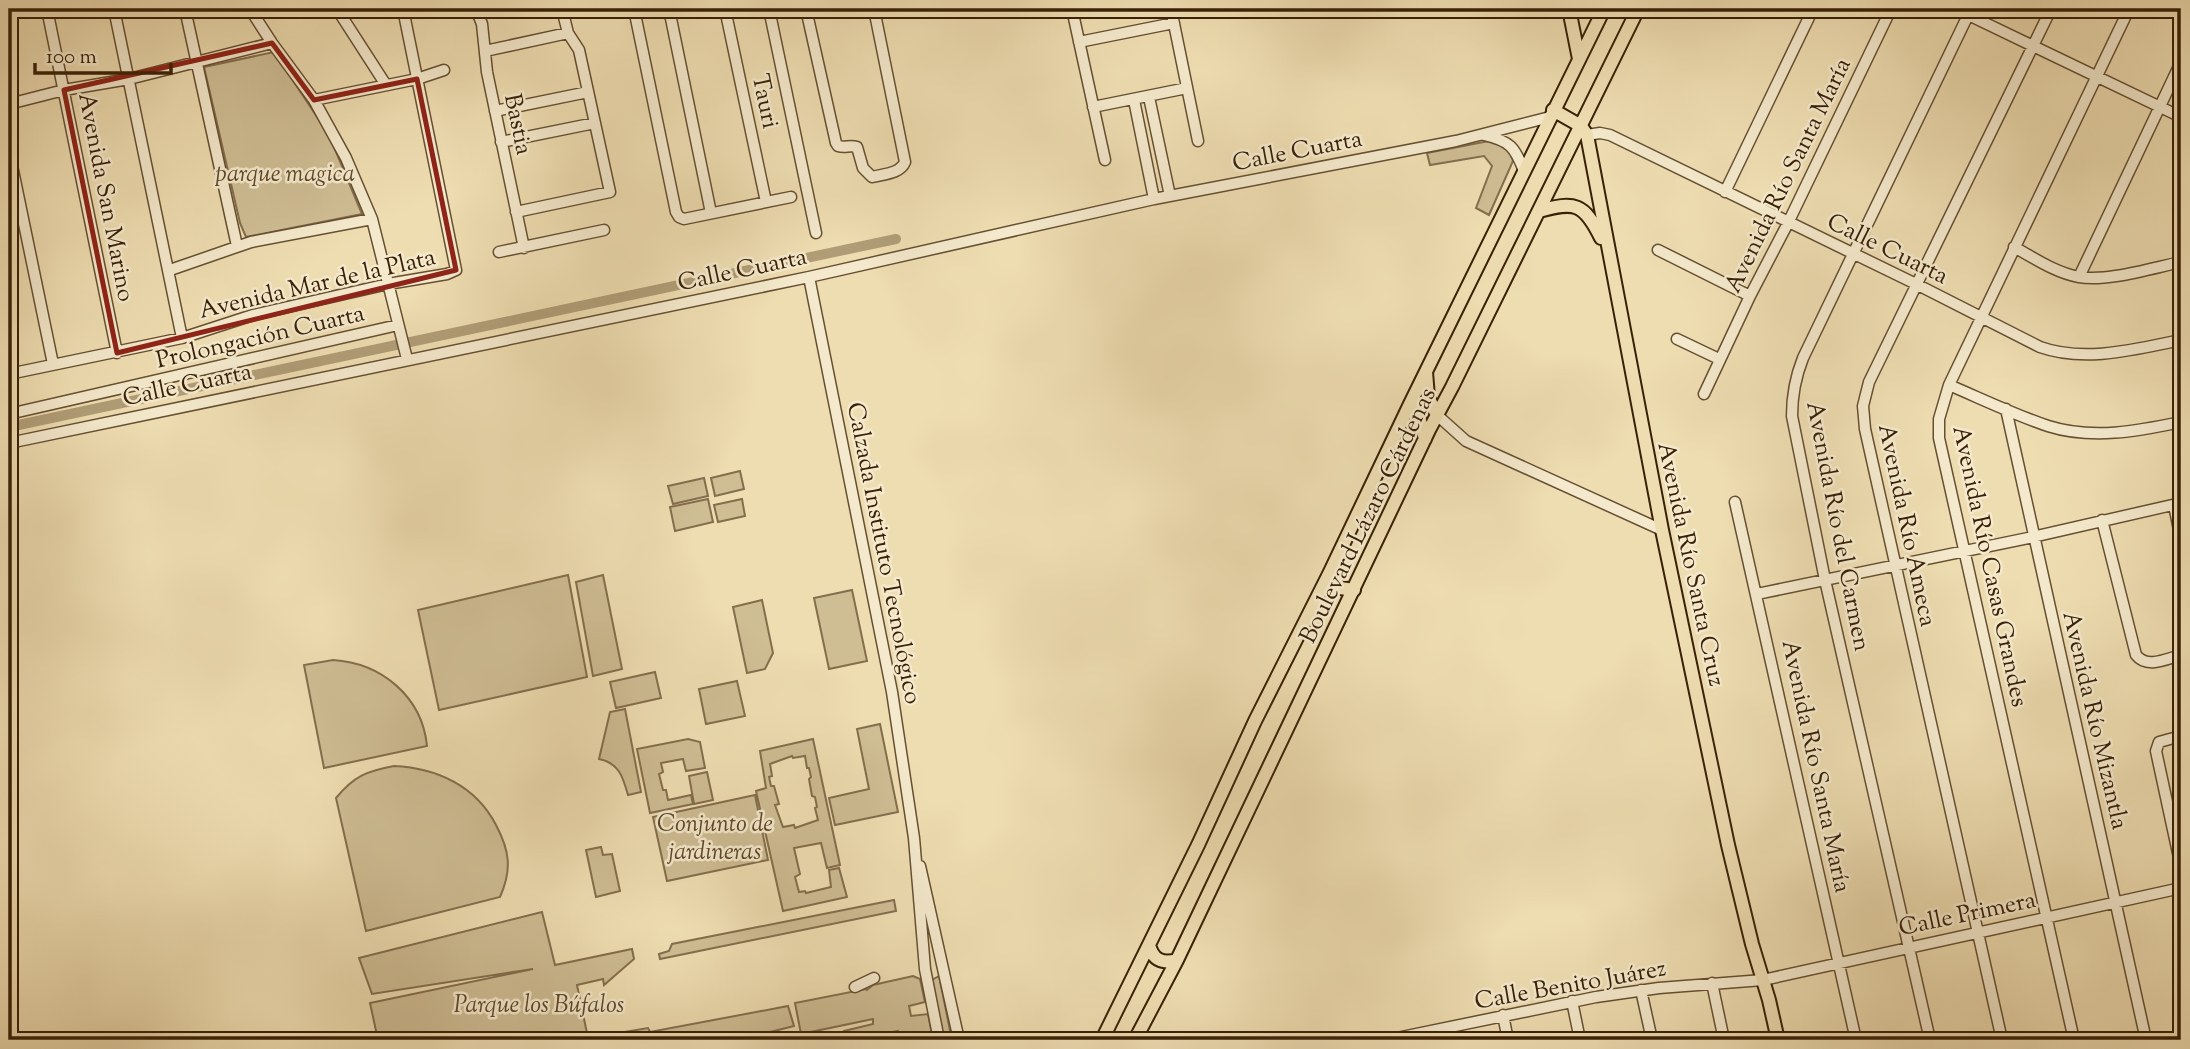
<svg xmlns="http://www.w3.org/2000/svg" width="2190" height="1049" font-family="'Sorts Mill Goudy',serif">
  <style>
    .green { fill: #cfbd94; stroke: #846e4e; stroke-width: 2; fill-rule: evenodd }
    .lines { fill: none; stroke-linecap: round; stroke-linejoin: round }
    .canal { stroke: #b09d77; stroke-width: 10 }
    .minor-casing { stroke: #664f32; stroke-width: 13 }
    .major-casing { stroke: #392007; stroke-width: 16 }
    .minor { stroke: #f4e9cc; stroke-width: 10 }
    .major { stroke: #eeddb1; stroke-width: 12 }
    .marked { fill: none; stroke: #8f2418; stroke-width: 5; stroke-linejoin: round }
    .labels { text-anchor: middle; stroke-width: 5; stroke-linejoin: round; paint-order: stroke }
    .street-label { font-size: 24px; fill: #392007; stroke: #f4e9cc }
    .park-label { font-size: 24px; font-style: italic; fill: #5e472a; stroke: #f4e9cc }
  </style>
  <rect width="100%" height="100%" fill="#eeddb1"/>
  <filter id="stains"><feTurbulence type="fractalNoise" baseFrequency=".00286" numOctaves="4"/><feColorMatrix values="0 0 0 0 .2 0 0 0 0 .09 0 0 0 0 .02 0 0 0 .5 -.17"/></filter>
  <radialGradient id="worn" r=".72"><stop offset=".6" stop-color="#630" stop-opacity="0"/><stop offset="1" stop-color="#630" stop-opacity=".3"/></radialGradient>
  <path class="green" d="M274 52 329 135 362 214 246 237 240 223 204 67Z
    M1489 141 1508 148 1513 161 1489 215 1476 208 1492 166 1484 156 1430 165 1427 153Z
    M740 471 744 489 715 496 711 478Z
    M704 478 708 496 673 504 668 486Z
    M708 499 713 522 675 531 670 507Z
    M742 499 745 516 718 522 714 505Z
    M568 575 587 677 439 710 418 610Z
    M603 575 622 669 593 676 576 582Z
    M852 590 867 661 829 669 814 598Z
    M762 600 773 653 765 669 747 673 733 607Z
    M333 660C381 663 422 696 427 746L324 768 304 665Z
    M655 672 661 698 616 708 610 682Z
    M737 681 745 716 706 724 699 689Z
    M625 709 641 792 628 795C623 777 619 763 599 759L610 712Z
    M880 724 898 812 835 825 829 798 869 789 857 729Z
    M688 739 700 742 705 768 686 771 683 759 661 763 663 772 659 774 663 790H666L668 800 691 795 693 804 650 813 637 749Z
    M813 739 840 865 827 868 821 843 794 848 800 874 795 877 799 892 805 891 806 893 831 887 829 870 839 868 847 897 783 911 756 791 766 788 760 751ZM792 756 793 758 805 756 807 768H809L811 777 809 779 812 796 815 797 817 807 815 808 818 820 795 828 794 825 783 827 775 805 779 804 774 786H771L769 777 772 776 770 764Z
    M394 766C437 768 476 786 496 825 510 851 512 870 500 897L366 931 336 798C354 776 367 771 394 766Z
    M707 772 713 800 694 804 689 776Z
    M755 795 768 860 667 881 653 817Z
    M601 847 603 855 612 854 620 891 596 897 586 850Z
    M894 900 896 911 660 959 659 954 669 951 672 944Z
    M542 912 555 965 632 949 634 959 604 985 603 979 577 985 588 1038 648 1028 650 1032 788 1006 794 1026 762 1034 763 1040H378L370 1003 533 969 372 994 359 958Z
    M913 976 920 979 925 1002 909 1006 911 1016 928 1014 933 1040H901L898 1031 848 1040 844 1031 873 1024V1019L801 1034 795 1003 866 989 867 990 873 985Z
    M939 976 952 1040H943L932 980Z"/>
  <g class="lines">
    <path class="canal" d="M9 427 896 239"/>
    <g class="minor-casing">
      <path id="minor" d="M47 9 117 353
        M114 9 182 338
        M185 9 237 246
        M250 9 272 43 314 100 346 158 372 219 407 359
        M337 9 386 85
        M476 9 482 24 487 72 524 248
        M634 9 676 212 679 217 684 219 791 197
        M669 9 711 213
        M725 9 766 202
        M769 9 816 233
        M806 9 836 143 838 146C845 148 850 145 857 147L863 168 872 177C883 174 900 174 905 162L874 9
        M1072 9 1105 160
        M1171 9 1198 141
        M1956 9 2181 117
        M477 11 489 9
        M1079 42 1174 23
        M485 51 568 33
        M1149 97 1170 196
        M314 100 417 79 444 70
        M1134 100 1154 199
        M9 104 64 90 129 79 272 43
        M1093 107 1187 88
        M495 111 588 92
        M1484 135C1510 141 1515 147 1524 171
        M1587 135 1600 133 1610 135 1916 284 2040 347C2085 363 2136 349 2181 340
        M501 142 595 123
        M9 151 53 364
        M1725 192 1813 9
        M516 212 610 192 579 50 568 33 562 9
        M2014 247C2034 258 2056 273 2079 277 2107 282 2152 268 2181 262
        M1658 250 1750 296
        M499 252 604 230
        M170 270 251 242 372 219
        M809 277 892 692 914 838 925 969 939 1040
        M2079 277 2181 62
        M1677 339 1719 359
        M9 374 182 338 253 315 388 284 447 274 456 270 403 9
        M1949 385C1982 399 2015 415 2048 426 2092 440 2138 431 2181 422
        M1704 394 1750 296 1788 223 1891 9
        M2006 409 2146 1040
        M9 414 398 325
        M1437 415 1466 441 1662 530
        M9 443 809 277 1154 199 1456 141 1550 117
        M1735 502 1856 1040
        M2174 505 2181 540
        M2102 520 2136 655C2147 669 2166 659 2181 655
        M1757 594 2033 537 2181 503
        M2181 736 2159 742 2156 751 2181 867
        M920 866 959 1040
        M1712 983 1724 1040
        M855 987 874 978
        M1641 990 1652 1040
        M1572 1001 1580 1040
        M1503 1015 1508 1040
        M1387 1040 1596 997 1659 988 1763 980 2181 888
        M1930 1040 1825 580 1792 416C1792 395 1795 378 1803 358L1971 9
        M2002 1040 1865 429 1863 406 1869 382 2051 9
        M2074 1040 1939 438V419L1949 385 2129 9"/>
    </g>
    <g class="major-casing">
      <path id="major" d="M1569 9 1579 59
        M1553 110 1581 126 1587 135 1662 530 1728 845 1752 944 1769 1000 1778 1040
        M1539 211C1575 201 1584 203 1601 238
        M1426 372 1428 397 1437 415
        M1410 404 1419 417 1425 439
        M1330 572 1340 588 1354 590
        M1149 945C1153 960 1162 964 1177 960
        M1102 1040 1198 845 1255 721 1330 572 1410 404 1604 9
        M1135 1040 1177 960 1429 430 1452 387 1638 9"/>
    </g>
    <use href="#minor" class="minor"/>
    <use href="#major" class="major"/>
  </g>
  <path class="marked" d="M272 43 314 100 417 79 456 270 117 353 64 90Z"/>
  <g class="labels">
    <g class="street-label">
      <text transform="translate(766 101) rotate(78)" y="8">Tauri</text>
      <text transform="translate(519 124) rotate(78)" y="8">Bastia</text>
      <text transform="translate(1297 150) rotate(-11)" y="8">Calle Cuarta</text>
      <text transform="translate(1787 175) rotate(-64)" y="8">Avenida Río Santa María</text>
      <text transform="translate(107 197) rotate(79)" y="8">Avenida San Marino</text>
      <text transform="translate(1888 248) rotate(26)" y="8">Calle Cuarta</text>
      <text transform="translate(742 269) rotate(-12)" y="8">Calle Cuarta</text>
      <text transform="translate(317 283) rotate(-13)" y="8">Avenida Mar de la Plata</text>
      <text transform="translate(260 336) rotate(-13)" y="8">Prolongación Cuarta</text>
      <text transform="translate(187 384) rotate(-12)" y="8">Calle Cuarta</text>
      <text transform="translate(1367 515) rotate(-64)" y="8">Boulevard Lázaro Cárdenas</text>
      <text transform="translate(1908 525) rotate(78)" y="8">Avenida Río Ameca</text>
      <text transform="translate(1839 526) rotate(79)" y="8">Avenida Río del Carmen</text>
      <text transform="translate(885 553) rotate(79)" y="8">Calzada Instituto Tecnológico</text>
      <text transform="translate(1692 564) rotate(78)" y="8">Avenida Río Santa Cruz</text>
      <text transform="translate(1991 566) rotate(78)" y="8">Avenida Río Casas Grandes</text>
      <text transform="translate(2096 720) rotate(77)" y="8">Avenida Río Mizantla</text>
      <text transform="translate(1817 766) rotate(78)" y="8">Avenida Río Santa María</text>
      <text transform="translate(1967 913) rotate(-12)" y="8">Calle Primera</text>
      <text transform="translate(1570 984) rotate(-10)" y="8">Calle Benito Juárez</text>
    </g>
    <g class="park-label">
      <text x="285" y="181">parque magica</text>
      <text x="715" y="831">Conjunto de<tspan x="715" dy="28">jardineras</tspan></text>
      <text x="539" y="1012">Parque los Búfalos</text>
    </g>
  </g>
  <rect width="2190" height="1049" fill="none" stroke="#eeddb1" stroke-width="35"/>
  <rect x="10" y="10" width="2169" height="1028" fill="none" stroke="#392007" stroke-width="3.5"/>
  <rect x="18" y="18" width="2155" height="1014" fill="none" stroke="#392007" stroke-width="2"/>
  <path d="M35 63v10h136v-10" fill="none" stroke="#392007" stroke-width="3.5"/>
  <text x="46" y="63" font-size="21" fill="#392007" stroke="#f4e9cc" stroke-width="5" paint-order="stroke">100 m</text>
  <rect width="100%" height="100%" filter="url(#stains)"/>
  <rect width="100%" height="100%" fill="url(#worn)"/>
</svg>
